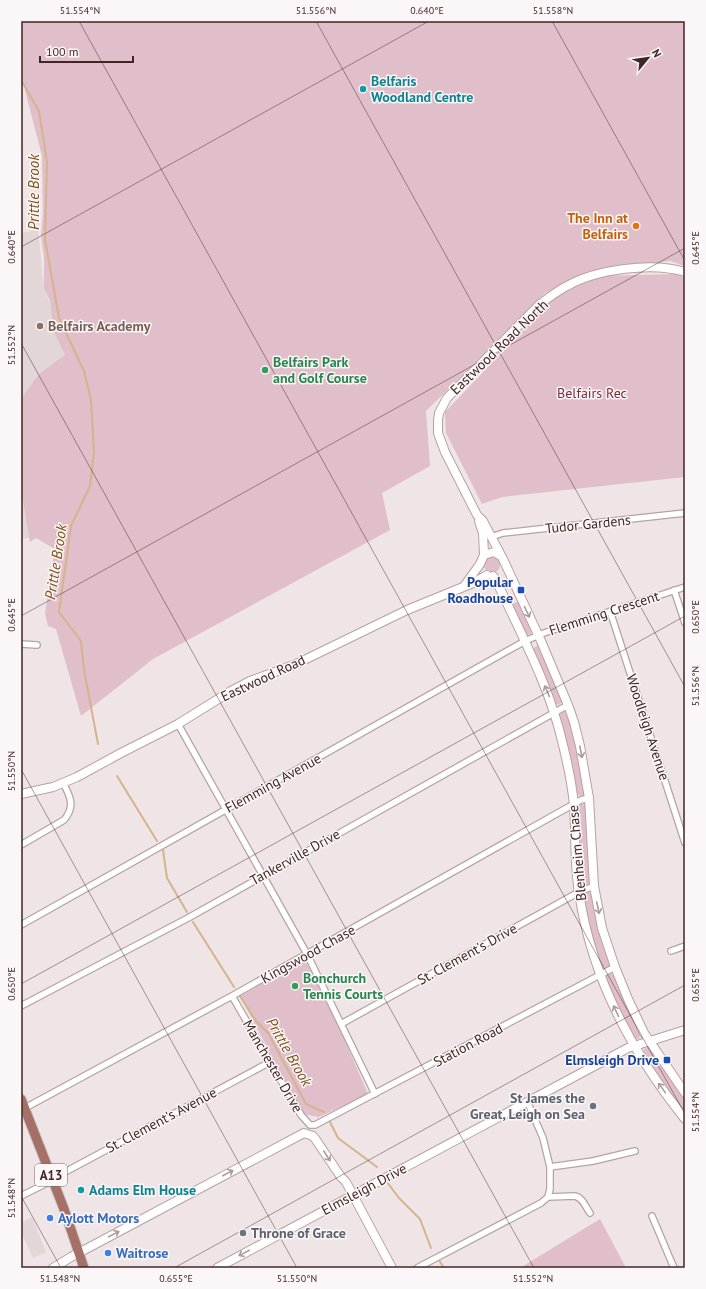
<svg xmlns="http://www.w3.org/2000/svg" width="706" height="1289" font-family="'PT Sans',sans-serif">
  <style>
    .built { fill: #e3d6d7 }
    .green { fill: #e0beca }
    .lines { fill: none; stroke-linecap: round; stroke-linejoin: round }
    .stream { stroke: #d5b38c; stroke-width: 2 }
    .street-casing { stroke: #b4a4a4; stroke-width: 8 }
    .secondary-casing { stroke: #b8a1a0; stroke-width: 10 }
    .primary-casing { stroke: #cac2c1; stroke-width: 11 }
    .street { stroke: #fff; stroke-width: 5.5 }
    .secondary { stroke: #fff; stroke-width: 8 }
    .primary { stroke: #a57068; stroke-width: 9 }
    .oneway { stroke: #aa9d9c }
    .ticks { fill: none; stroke: #422623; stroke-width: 1; stroke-opacity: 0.45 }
    .culture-dot { fill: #0f9aa8; stroke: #fbf6f7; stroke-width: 1.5 }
    .food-dot { fill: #e8710a; stroke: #fbf6f7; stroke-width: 1.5 }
    .education-dot { fill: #8d6e63; stroke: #fbf6f7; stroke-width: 1.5 }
    .leisure-dot { fill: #2e9e5b; stroke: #fbf6f7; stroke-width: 1.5 }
    .transit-dot { fill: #1a4fb4; stroke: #fbf6f7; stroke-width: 1.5 }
    .worship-dot { fill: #6b7280; stroke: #fbf6f7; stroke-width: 1.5 }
    .shop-dot { fill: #3f7fe0; stroke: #fbf6f7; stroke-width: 1.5 }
    .labels { text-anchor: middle; stroke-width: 3; stroke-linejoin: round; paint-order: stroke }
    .shield { fill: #fbf6f7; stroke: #7a6463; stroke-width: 1 }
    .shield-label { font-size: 13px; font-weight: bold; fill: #422623 }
    .culture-label { font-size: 14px; font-weight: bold; fill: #0d838f; stroke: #fbf6f7; text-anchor: start }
    .food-label { font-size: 14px; font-weight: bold; fill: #c56008; stroke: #fbf6f7; text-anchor: end }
    .education-label { font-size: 14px; font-weight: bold; fill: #785e54; stroke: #fbf6f7; text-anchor: start }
    .street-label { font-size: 14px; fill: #422623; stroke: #fbf6f7 }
    .leisure-label { font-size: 14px; font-weight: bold; fill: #27864d; stroke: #fbf6f7; text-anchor: start }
    .park-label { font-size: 14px; fill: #7a2c3e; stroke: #fbf6f7 }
    .transit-label { font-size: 14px; font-weight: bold; fill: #164399; stroke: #fbf6f7; text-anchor: end }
    .worship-label { font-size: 14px; font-weight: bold; fill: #5b616d; stroke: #fbf6f7; text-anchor: end }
    .shop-label { font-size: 14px; font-weight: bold; fill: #366cbe; stroke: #fbf6f7; text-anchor: start }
    .water-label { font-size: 15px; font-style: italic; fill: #80521a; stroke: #fbf6f7 }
    .neatline { fill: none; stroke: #422623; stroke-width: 1.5 }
    .ticks-label { font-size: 10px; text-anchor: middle; fill: #422623 }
  </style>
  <rect width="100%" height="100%" fill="#efe5e6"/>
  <path class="built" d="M38 230 44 288 73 364 21 404V233Z
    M21 487 32 538H21Z
    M32 1217 46 1252 33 1258 21 1232V1223Z"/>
  <path class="green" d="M21 21H685V266L670 261 589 272 545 293 426 411 430 466 382 493 390 530 153 659 81 716 56 629 48 626 45 613 55 549 36 538 30 542 21 488V399L39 374 65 355 54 332 50 301 44 288V258L41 235 43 212 42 156 21 75Z
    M676 274 685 278V477L502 497 482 504 446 433 445 412 555 297 596 276Z
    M484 565a8 8 0 1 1 16 0a8 8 0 1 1-16 0Z
    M519 601 532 630 531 634 525 635 510 605Z
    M539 644 563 701 559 705 555 704 531 650Z
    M563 711 568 714 573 730 585 794 582 796 577 795 559 716Z
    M581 804 586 805 590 883 586 885 581 882 580 880 577 807Z
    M588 892 591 894 593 899 610 964 609 966 605 968 602 967 590 929 584 900V895Z
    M305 960 338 1025 368 1094 319 1117 303 1114 240 996Z
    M609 974H612L615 978 640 1035 639 1039H634L620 1014 606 979V976Z
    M648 1047 685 1098V1113C674 1099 645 1067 644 1049Z
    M600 1219 626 1268H520Z"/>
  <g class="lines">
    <path class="stream" d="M630 21V22
      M21 80 39 111 47 162 45 240 59 318 84 371 91 400 94 452 90 486 71 526 59 612 81 641 84 670 98 744
      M117 776 157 841
      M163 850 167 878 187 912
      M193 922 234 987
      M240 996 256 1021 268 1033 306 1104 324 1112
      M330 1122 338 1138 377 1167
      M387 1182 399 1198 420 1219 431 1248
      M439 1260 444 1268"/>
    <g class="street-casing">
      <path id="street" d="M491 537 503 533 685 513
        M674 590 685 623
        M610 611 685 843
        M21 644 37 645
        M178 724 307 954 375 1094
        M21 845 64 820C75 807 71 797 63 783
        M21 925 525 641 544 633 685 587
        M671 951 685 946
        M232 996 301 1115 310 1125H315L615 967
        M21 1006 188 918 568 705
        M341 1024 579 892 594 886
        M25 1108 232 996 581 800 589 798
        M550 1167 593 1161 635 1151
        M52 1179 270 1062
        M21 1196 53 1180
        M548 1197 575 1196C583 1198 585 1206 590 1213
        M652 1216 674 1268
        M417 1268 541 1203 548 1197 550 1189V1167L543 1138 527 1101"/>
    </g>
    <g class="secondary-casing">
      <path id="secondary" d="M685 272C652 262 597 269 567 286 557 291 548 298 539 305L447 398 439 413 438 420V433L445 452 477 515 483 521 503 559 541 641 568 705 574 722 580 746 589 798 594 886 602 928 615 967 628 999 644 1033 685 1093
        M479 521 483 533 484 555
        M493 576 496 580C521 634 550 687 563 745 568 765 572 785 574 805 576 834 574 863 579 892 591 976 632 1053 685 1119
        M465 585 480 564 484 555 494 552 501 556
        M21 794 53 787 77 777 121 753 178 724 231 691 250 681 294 665 407 610 473 583 487 575
        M53 1268 71 1257 304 1133 313 1136 316 1140 341 1177 346 1182 392 1268
        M217 1268 628 1048 685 1030"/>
    </g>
    <g class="primary-casing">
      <path id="primary" d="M21 1099 64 1209 84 1268"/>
    </g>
    <use href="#street" class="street"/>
    <use href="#secondary" class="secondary"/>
    <use href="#primary" class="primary"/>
  </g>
  <defs><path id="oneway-shaft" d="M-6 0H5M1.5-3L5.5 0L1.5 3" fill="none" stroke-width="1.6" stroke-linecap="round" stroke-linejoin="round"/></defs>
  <g class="oneway">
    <use href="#oneway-shaft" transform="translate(527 612) rotate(65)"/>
    <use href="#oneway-shaft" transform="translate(547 691) rotate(-113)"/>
    <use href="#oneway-shaft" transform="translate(581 752) rotate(79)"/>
    <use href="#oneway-shaft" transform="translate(598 908) rotate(78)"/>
    <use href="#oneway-shaft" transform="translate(616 1011) rotate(-115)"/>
    <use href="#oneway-shaft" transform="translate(662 1088) rotate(-125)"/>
    <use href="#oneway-shaft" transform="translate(327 1156) rotate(57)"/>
    <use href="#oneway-shaft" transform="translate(228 1173) rotate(-28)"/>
    <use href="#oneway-shaft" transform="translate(114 1234) rotate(-28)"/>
    <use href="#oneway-shaft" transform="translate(244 1253) rotate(152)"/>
  </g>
  <path class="ticks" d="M79 21 685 1114M316 21 685 687M552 21 685 261M21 247 429 21M21 343 534 1268M21 616 685 248M21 769 297 1268M21 984 685 616M21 1196 61 1268M174 1268 685 985"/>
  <g class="culture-dot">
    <circle cx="363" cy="89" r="4"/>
    <circle cx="81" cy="1190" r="4"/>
  </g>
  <circle class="food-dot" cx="636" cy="226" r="4"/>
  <circle class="education-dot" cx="40" cy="326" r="4"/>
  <g class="leisure-dot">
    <circle cx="265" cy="370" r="4"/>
    <circle cx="295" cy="986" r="4"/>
  </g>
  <g class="transit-dot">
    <rect x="517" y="586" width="8" height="8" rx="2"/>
    <rect x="663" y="1056" width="8" height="8" rx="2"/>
  </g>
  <g class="worship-dot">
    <circle cx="593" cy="1106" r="4"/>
    <circle cx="243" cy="1233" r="4"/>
  </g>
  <g class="shop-dot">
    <circle cx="50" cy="1218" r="4"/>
    <circle cx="108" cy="1253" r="4"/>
  </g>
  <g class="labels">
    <rect class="shield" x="35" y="1164" width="32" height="22" rx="3"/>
    <g class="shield-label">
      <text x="51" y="1180">A13</text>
    </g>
    <g class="culture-label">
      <text x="371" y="86">Belfaris<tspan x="371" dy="16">Woodland Centre</tspan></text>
      <text x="89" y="1195">Adams Elm House</text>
    </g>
    <g class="food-label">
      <text x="628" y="223">The Inn at<tspan x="628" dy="16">Belfairs</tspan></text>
    </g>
    <g class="education-label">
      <text x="48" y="331">Belfairs Academy</text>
    </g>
    <g class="street-label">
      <text transform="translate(499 347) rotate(-44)" y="5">Eastwood Road North</text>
      <text transform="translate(588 524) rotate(-6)" y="5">Tudor Gardens</text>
      <text transform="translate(604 613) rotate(-18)" y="5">Flemming Crescent</text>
      <text transform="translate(263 678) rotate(-25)" y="5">Eastwood Road</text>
      <text transform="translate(648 727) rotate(72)" y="5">Woodleigh Avenue</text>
      <text transform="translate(273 783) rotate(-29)" y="5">Flemming Avenue</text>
      <text transform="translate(577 853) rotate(-95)" y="5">Blenheim Chase</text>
      <text transform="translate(295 857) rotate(-29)" y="5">Tankerville Drive</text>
      <text transform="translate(308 954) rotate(-29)" y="5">Kingswood Chase</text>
      <text transform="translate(467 954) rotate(-29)" y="5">St. Clement's Drive</text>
      <text transform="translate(468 1045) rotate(-28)" y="5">Station Road</text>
      <text transform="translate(273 1066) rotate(60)" y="5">Manchester Drive</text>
      <text transform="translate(161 1120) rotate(-28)" y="5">St. Clement's Avenue</text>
      <text transform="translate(364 1189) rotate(-28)" y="5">Elmsleigh Drive</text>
    </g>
    <g class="leisure-label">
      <text x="273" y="367">Belfairs Park<tspan x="273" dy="16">and Golf Course</tspan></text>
      <text x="303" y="983">Bonchurch<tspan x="303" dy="16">Tennis Courts</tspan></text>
    </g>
    <g class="park-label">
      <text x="592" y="398">Belfairs Rec</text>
    </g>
    <g class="transit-label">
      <text x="513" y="587">Popular<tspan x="513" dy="16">Roadhouse</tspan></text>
      <text x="659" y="1065">Elmsleigh Drive</text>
    </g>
    <g class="worship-label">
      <text x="585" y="1103">St James the<tspan x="585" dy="16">Great, Leigh on Sea</tspan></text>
      <text x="251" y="1238" text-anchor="start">Throne of Grace</text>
    </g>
    <g class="shop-label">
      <text x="58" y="1223">Aylott Motors</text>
      <text x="116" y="1258">Waitrose</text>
    </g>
    <g class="water-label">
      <text transform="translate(34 192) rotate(-90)" y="5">Prittle Brook</text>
      <text transform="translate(56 562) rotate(-81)" y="5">Prittle Brook</text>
      <text transform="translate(289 1052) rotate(60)" y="5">Prittle Brook</text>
    </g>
  </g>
  <rect width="706" height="1289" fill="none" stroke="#fbf6f7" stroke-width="44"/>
  <g transform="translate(648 58) rotate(61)" stroke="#fbf6f7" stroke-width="3" paint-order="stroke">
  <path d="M0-3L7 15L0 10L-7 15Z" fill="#422623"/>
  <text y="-6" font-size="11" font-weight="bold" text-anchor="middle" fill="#422623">N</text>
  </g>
  <path d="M40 56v6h93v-6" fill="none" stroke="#422623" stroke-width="2"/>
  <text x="46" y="56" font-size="12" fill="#422623" stroke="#fbf6f7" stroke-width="3" paint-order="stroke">100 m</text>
  <rect x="22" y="22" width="662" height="1245" class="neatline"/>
  <g class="ticks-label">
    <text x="80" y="14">51.554°N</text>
    <text x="316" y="14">51.556°N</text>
    <text x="427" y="14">0.640°E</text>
    <text x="553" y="14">51.558°N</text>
    <text transform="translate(11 247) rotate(-90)" y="4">0.640°E</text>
    <text transform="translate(695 248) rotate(-90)" y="4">0.645°E</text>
    <text transform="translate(11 345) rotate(-90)" y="4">51.552°N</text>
    <text transform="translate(11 615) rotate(-90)" y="4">0.645°E</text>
    <text transform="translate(695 617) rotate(-90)" y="4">0.650°E</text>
    <text transform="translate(695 686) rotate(-90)" y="4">51.556°N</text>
    <text transform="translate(11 771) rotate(-90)" y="4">51.550°N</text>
    <text transform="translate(11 984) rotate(-90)" y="4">0.650°E</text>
    <text transform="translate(695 985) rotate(-90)" y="4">0.655°E</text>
    <text transform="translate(695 1112) rotate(-90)" y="4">51.554°N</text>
    <text transform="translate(11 1198) rotate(-90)" y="4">51.548°N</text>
    <text x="60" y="1282">51.548°N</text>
    <text x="176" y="1282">0.655°E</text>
    <text x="297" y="1282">51.550°N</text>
    <text x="533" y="1282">51.552°N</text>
  </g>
</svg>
